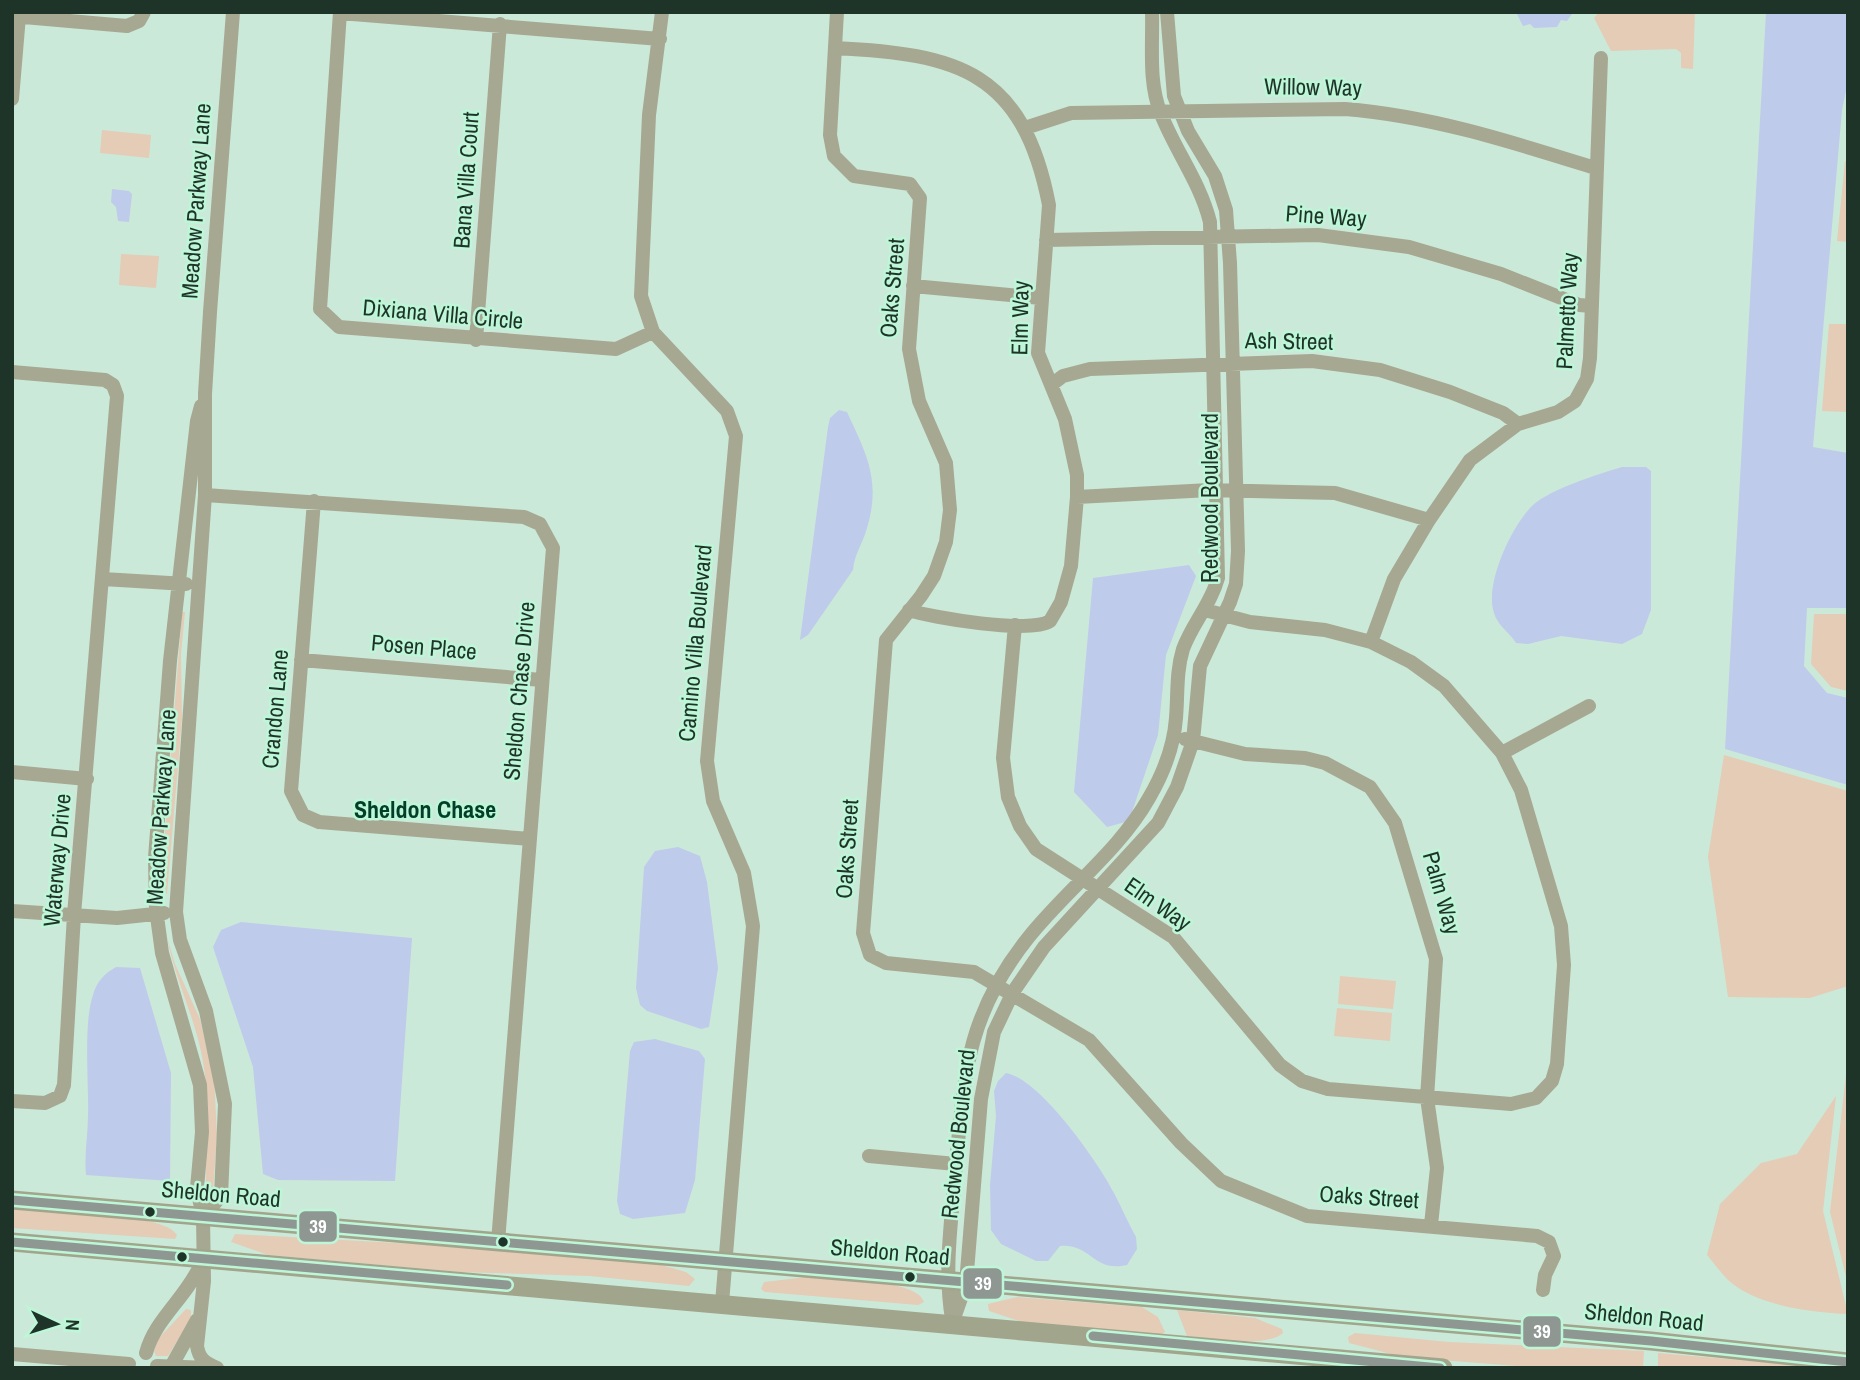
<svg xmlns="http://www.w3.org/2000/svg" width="1860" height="1380" font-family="'Archivo Narrow',sans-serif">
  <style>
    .green { fill: #e4ccb6 }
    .water { fill: #bfcbeb }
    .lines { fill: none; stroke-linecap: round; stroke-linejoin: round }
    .minor { stroke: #a6a892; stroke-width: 14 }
    .secondary { stroke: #a0a58c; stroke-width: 19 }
    .bus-1-casing { stroke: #bef6d8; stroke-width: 14 }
    .bus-1 { stroke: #8f9793; stroke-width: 9 }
    .bus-dot { fill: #1e3429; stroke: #bef6d8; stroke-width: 2.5 }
    .labels { text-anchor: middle; stroke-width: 5; stroke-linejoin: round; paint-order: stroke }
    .street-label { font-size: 23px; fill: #1e3429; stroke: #bef6d8 }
    .neighbourhood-label { font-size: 24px; font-weight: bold; fill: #033e28; stroke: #bef6d8 }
    .line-badge { stroke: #bef6d8; stroke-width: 2.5 }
    .badge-label { font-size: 19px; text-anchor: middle; font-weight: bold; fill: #fff }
  </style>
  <rect width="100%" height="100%" fill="#cbe9d9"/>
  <path class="green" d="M1599 12H1695L1693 69 1681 68V53L1676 49 1611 51 1594 18Z
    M102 130 151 135 149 158 100 153Z
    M1845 161 1848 162V242L1837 241Z
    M121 254 159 256 156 288 119 285Z
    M1829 324H1848V412L1822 411Z
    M182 612H185L181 654 182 719 167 894 164 892 162 871Z
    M1814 614H1848V691L1831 687 1811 664Z
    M1724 755 1848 791V986L1810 998 1728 997 1708 857Z
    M167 937 175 964 200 1019 214 1076 217 1135 213 1191 209 1195 206 1192C205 1149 211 1105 203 1062 196 1019 175 980 167 937Z
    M1340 976 1396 981 1393 1009 1338 1004Z
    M1337 1008 1392 1013 1390 1041 1334 1036Z
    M1848 1058V1285L1830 1212Z
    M1836 1096 1823 1211 1848 1314C1811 1312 1756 1306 1728 1280 1720 1272 1714 1263 1707 1255L1720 1204 1761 1163 1797 1154Z
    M12 1207C41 1210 165 1212 177 1235L175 1239 12 1228Z
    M235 1234 432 1245 654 1263 686 1272 695 1279 689 1286 589 1276 460 1272 268 1255 231 1242Z
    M807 1277C829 1278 918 1279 924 1302L918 1305 765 1292 761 1289 764 1282Z
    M1017 1297 1142 1307 1158 1317 1165 1332 1161 1335 1022 1322 989 1311 988 1304Z
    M186 1309 191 1310V1319L168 1356H156L154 1351 158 1339Z
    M1177 1310 1255 1318 1282 1329 1283 1333C1264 1349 1211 1338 1187 1336Z
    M1355 1333 1449 1342 1644 1351 1643 1368H1541L1403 1357 1349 1343 1348 1337Z
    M1658 1353 1832 1368H1658Z"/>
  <path class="water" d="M1516 12H1580L1572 14 1567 21 1561 20 1557 27 1534 28 1530 24 1523 26Z
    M1766 12H1848V81L1842 110 1813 447 1848 453V608H1807L1804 666 1827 693 1848 698V785L1725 749Z
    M112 189 129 191 132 194 129 222 118 221 116 207 111 202Z
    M839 410 847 412C867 455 881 481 867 528 863 543 854 555 853 570L808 635 800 640 828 427 830 418Z
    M1622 467H1646L1651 471V610L1642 634 1622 644 1561 636 1528 644 1516 643C1510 633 1497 625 1494 613 1484 584 1512 525 1533 505 1551 489 1598 474 1622 467Z
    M1189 565 1196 576 1166 655 1158 735 1129 821 1107 827 1074 792 1093 578Z
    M678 847 700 856 707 882 718 968 709 1027 701 1029 647 1011 640 1005 636 988 644 867 655 851Z
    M241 922 412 938 395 1181 278 1180 263 1174 253 1067 213 947 221 930Z
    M116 967 140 968 171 1073 170 1181 86 1175C84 1154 88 1136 88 1115 89 1083 83 1024 93 995 97 981 104 974 116 967Z
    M655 1039 699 1051 705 1059 695 1180 685 1213 633 1219 620 1214 617 1201 630 1051 634 1042Z
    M1006 1073C1040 1079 1098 1162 1114 1193 1122 1208 1128 1223 1136 1237L1137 1249 1127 1265C1093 1273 1091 1243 1060 1246L1048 1261H1036L1001 1244 991 1230 990 1185 996 1116 994 1091 998 1081Z"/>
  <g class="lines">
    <path class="minor" d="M340 12 320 309 339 327 616 349 653 332
      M662 12 649 115 641 296 653 332 727 411 736 436 707 761 713 801 744 873 753 926 722 1303
      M837 12 830 135 834 156 854 176 910 184 920 198 909 349 919 401 946 463 950 510 946 542 934 576 921 596 886 640 863 933 870 955 886 963 974 972 1089 1040 1181 1143 1221 1181 1307 1216 1537 1236 1549 1242 1554 1256 1545 1275 1543 1290
      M340 13 660 39
      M12 16 127 26 139 21 144 12
      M835 48C958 54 1023 71 1049 205L1038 353 1065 419 1077 475V497L1071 566 1061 602 1050 621C1031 634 932 618 909 610
      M12 99 19 16
      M1025 128 1071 113 1345 109C1432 116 1512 142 1595 168
      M1046 240 1318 235 1409 247 1501 274 1579 305 1592 306
      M913 286 1041 298
      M476 340 500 24
      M12 372 105 380 113 385 117 396 74 915 64 1085 60 1096 45 1103 12 1101
      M1051 385 1063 376 1090 369 1312 361 1380 370 1450 392 1503 413 1518 424
      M201 406 197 421 170 661 155 858 156 909 162 953 200 1085 202 1132 197 1188 203 1217 204 1281 197 1346C199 1359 205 1363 217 1368
      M205 495 524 517 540 524 553 548 498 1242
      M1077 497 1210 490 1335 493 1429 520
      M314 501 291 791 303 815 319 822 530 839
      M103 579 186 584
      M1015 625 1003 758 1008 797 1020 826 1036 849 1173 937 1280 1065 1302 1081 1328 1089 1511 1104 1536 1098 1552 1081 1557 1064 1564 965 1561 926 1521 790 1502 753 1444 686 1411 662 1371 642 1325 630 1250 622 1205 610
      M1371 642 1394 579 1429 520 1470 460 1518 424 1558 412 1575 401 1587 379 1590 358 1601 58
      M301 660 542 680
      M1185 739 1245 754 1305 758 1325 763 1370 787 1395 823 1436 959 1427 1098 1437 1168 1431 1225
      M1502 753 1589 706
      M12 772 87 779
      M12 911 117 918 164 913
      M869 1156 956 1164
      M203 1217 221 1196 225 1104 206 1011 180 940 176 912 205 495V394L210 312 233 12
      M952 1319C944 1271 951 1225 955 1176 964 1080 964 1018 1028 938 1066 890 1119 851 1149 798 1163 774 1174 745 1176 718 1178 694 1176 672 1183 649 1192 624 1211 604 1218 578L1210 222C1200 182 1176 152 1161 114 1148 83 1153 45 1152 12
      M952 1324 966 1284 981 1099 994 1032 1013 992 1044 947 1158 823 1177 787 1193 741 1200 666 1230 602 1236 584 1238 551 1230 263 1226 210 1215 176 1188 131 1174 96 1167 12
      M146 1353C155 1319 186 1298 201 1264
      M12 1354 129 1364
      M172 1365 197 1320
      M157 1366 209 1368"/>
    <path class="secondary" d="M12 1200 1651 1341 1848 1362
      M12 1242 1443 1368"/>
    <g class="bus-1-casing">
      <path id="bus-1" d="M12 1200 1651 1341 1848 1362
        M12 1242 507 1285
        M1093 1336 1440 1368"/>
    </g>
    <use href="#bus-1" class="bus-1"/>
  </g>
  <g class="bus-dot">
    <circle cx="150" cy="1212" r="6"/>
    <circle cx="503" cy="1242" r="6"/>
    <circle cx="182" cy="1257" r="6"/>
    <circle cx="910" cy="1277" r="6"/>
  </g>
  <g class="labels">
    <g class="street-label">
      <text transform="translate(1313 87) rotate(1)" y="8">Willow Way</text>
      <text transform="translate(466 180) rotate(-86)" y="8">Bana Villa Court</text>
      <text transform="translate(196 201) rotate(-86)" y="8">Meadow Parkway Lane</text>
      <text transform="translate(1326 216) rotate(4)" y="8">Pine Way</text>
      <text transform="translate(892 288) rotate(-85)" y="8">Oaks Street</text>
      <text transform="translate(1567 311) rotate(-87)" y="8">Palmetto Way</text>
      <text transform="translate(443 314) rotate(5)" y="8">Dixiana Villa Circle</text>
      <text transform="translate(1020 318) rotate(-89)" y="8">Elm Way</text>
      <text transform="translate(1289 341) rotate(1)" y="8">Ash Street</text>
      <text transform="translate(1210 498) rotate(-90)" y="8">Redwood Boulevard</text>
      <text transform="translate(695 643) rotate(-85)" y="8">Camino Villa Boulevard</text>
      <text transform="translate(424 647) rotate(5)" y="8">Posen Place</text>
      <text transform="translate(519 691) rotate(-85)" y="8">Sheldon Chase Drive</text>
      <text transform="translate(275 709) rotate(-85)" y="8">Crandon Lane</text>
      <text transform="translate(161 807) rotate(-86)" y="8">Meadow Parkway Lane</text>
      <text transform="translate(847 849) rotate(-86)" y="8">Oaks Street</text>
      <text transform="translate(57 860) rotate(-85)" y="8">Waterway Drive</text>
      <text transform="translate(1442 893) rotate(74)" y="8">Palm Way</text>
      <text transform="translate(1158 904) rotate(35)" y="8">Elm Way</text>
      <text transform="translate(958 1134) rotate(-84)" y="8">Redwood Boulevard</text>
      <text transform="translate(221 1194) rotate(5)" y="8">Sheldon Road</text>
      <text transform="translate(1369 1197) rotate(4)" y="8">Oaks Street</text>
      <text transform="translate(890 1252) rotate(5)" y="8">Sheldon Road</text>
      <text transform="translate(1644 1317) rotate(6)" y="8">Sheldon Road</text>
    </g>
    <g class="neighbourhood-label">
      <text x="425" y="818">Sheldon Chase</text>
    </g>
  </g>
  <g class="line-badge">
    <rect x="298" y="1210" width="40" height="33" rx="7" fill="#8f9793"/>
    <rect x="962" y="1267" width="41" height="33" rx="7" fill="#8f9793"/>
    <rect x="1522" y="1315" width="40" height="33" rx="7" fill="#8f9793"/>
  </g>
  <g class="badge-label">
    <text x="318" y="1233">39</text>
    <text x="983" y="1290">39</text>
    <text x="1542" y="1338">39</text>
  </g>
  <rect width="1860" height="1380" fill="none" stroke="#1e3429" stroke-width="28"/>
  <g transform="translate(56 1324) rotate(94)" stroke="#bef6d8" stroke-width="5" paint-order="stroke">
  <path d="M0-5L12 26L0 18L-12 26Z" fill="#1e3429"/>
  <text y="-10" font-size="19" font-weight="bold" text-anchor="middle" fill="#1e3429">N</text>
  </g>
</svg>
